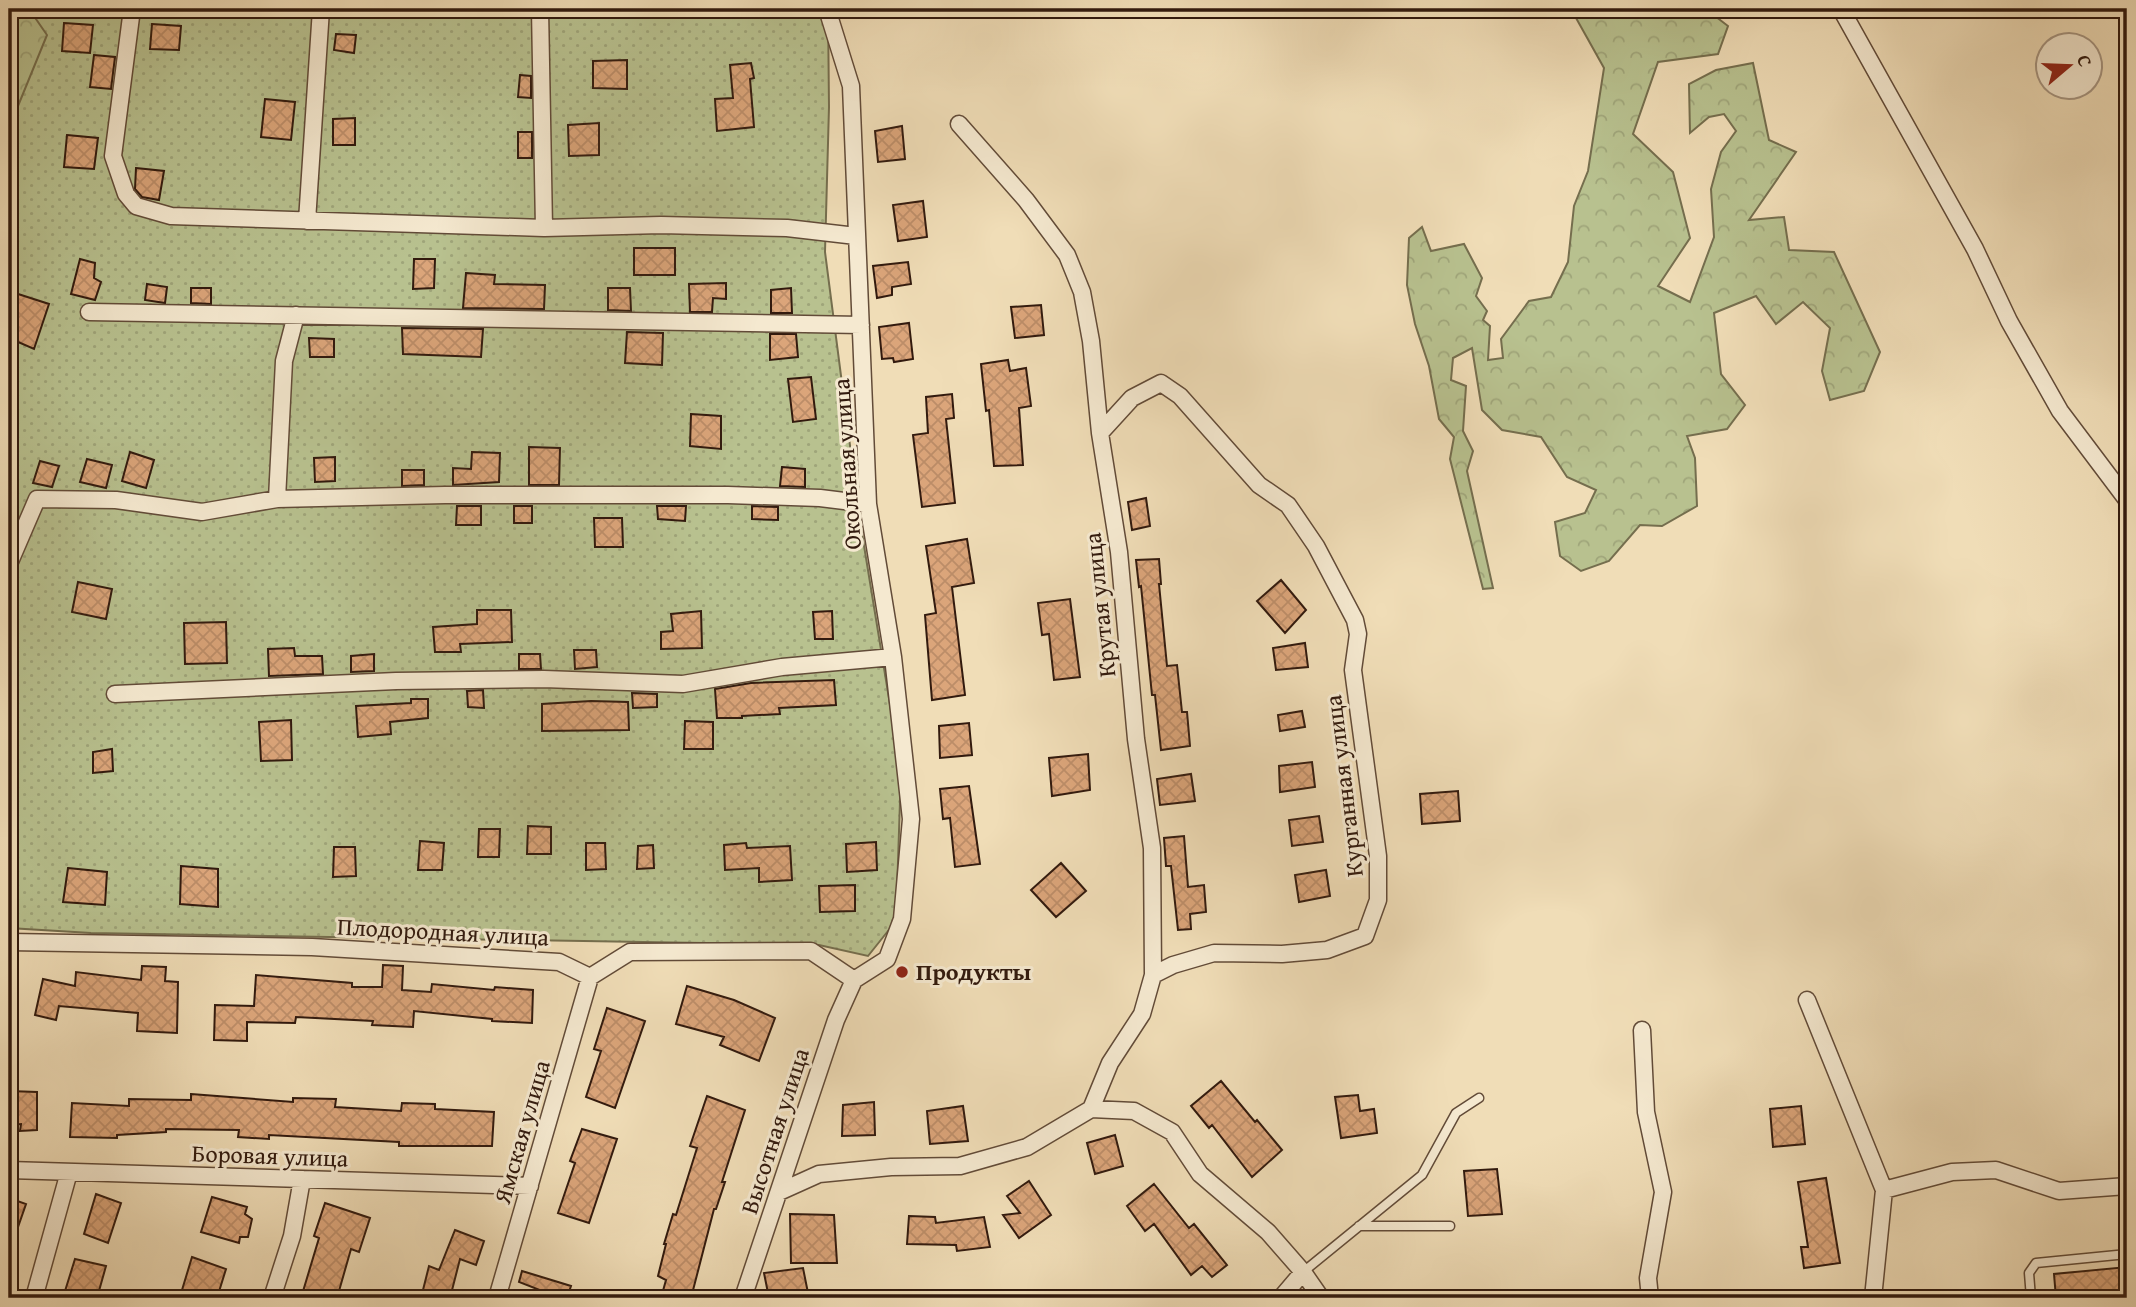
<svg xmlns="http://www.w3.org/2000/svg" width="2136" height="1307" font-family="'Gentium Book Plus',serif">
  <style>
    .green { fill: url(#green-dots); stroke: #756e4e; stroke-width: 2 }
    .forest { fill: url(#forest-crowns); stroke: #756e4e; stroke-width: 2 }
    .building { fill: url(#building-cross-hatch); stroke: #321a0e; stroke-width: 2 }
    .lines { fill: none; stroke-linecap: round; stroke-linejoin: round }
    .service-casing { stroke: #624b38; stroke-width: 11 }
    .minor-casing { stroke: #624b38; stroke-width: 19 }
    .service { stroke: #f5e9d0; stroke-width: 8 }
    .minor { stroke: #f5e9d0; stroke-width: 16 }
    .poi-dot { fill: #8f2418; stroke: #f5e9d0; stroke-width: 2.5 }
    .labels { text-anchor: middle; stroke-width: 6; stroke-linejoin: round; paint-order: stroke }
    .street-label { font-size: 24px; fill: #321a0e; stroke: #f5e9d0 }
    .poi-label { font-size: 24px; font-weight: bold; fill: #321a0e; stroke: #f5e9d0; text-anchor: start }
  </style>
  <defs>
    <pattern id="green-dots" width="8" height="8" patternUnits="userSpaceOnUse" patternTransform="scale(1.75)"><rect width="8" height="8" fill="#b8c18f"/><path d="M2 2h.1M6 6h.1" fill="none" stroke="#9fa57a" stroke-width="1.8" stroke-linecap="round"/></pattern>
    <pattern id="forest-crowns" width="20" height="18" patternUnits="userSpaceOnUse" patternTransform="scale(1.75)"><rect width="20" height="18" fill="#b8c18f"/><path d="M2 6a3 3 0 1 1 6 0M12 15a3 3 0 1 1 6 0" fill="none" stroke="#9fa57a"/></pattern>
    <pattern id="building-cross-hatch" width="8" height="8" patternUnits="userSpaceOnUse" patternTransform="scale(1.75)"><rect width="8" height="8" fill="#dba57a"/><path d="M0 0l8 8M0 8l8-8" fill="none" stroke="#bc8d68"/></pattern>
  </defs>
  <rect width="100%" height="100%" fill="#f0ddb7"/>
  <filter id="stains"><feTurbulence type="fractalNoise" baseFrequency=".00286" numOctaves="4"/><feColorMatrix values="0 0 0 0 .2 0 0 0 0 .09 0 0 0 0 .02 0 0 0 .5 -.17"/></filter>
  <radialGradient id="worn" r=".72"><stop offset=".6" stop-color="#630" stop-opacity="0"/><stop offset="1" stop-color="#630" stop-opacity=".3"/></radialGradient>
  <path class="green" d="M9 9H828L829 107 825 252 859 515 901 772 896 921 868 956 819 945 91 933 9 928Z"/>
  <path class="forest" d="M9 9H44L36 19 47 35 9 128Z
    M1571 9H1701L1707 10 1728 26 1718 54 1658 62 1633 134 1673 172 1690 238 1658 286 1690 302 1714 237 1711 189 1721 152 1736 131 1724 114 1709 117 1690 133 1689 84 1716 70 1753 63 1769 140 1796 152 1749 220 1784 217 1789 250 1834 252 1880 352 1864 391 1830 400 1822 371 1830 328 1803 302 1776 324 1756 296 1714 313 1721 374 1745 405 1727 429 1687 436 1695 458 1697 506 1662 526 1640 525 1609 561 1581 571 1560 556 1555 522 1585 513 1596 490 1567 477 1541 437 1502 430 1482 410 1472 348 1453 358 1451 380 1466 386 1463 431 1473 451 1467 471 1493 588 1483 589 1450 459 1454 437 1439 419 1429 366 1415 324 1407 285 1409 238 1422 227 1431 251 1464 244 1482 278 1476 296 1487 311 1483 320 1490 326 1488 360 1503 358 1501 339 1529 301 1551 297 1568 262 1574 206 1588 171 1604 68Z"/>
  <path class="building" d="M64 23 93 25 90 53 62 51Z
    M152 24 181 26 179 50 150 49Z
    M336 34 356 35 354 53 334 50Z
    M94 55 115 57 111 89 90 87Z
    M627 60V89L593 88V61Z
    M751 63 754 78 750 79 754 127 717 131 715 99 733 98 730 65Z
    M520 75 531 76V98L518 97Z
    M265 99 295 102 291 140 261 137Z
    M355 118V145H333V119Z
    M599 123V155L569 156 568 125Z
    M902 126 905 159 878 162 875 131Z
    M518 132H532V158H518Z
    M67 135 98 138 94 169 64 167Z
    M136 168 164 171 159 200 142 197 135 189Z
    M923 201 927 237 898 241 893 205Z
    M634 248H675V275H634Z
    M80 259 95 263 94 278 101 282 95 300 71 294Z
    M414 259H435L434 288 413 289Z
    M908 262 911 284 892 287V295L877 298 873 266Z
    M466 273 495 275 494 284 545 285 544 309 463 308Z
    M726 283V299L713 298 712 312H690L689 284Z
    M147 284 167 287 165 303 145 300Z
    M191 288H211V304L191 303Z
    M608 288H630L631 311 608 310Z
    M791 288 792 313H771V290Z
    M15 293 49 304 34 349 9 338V311Z
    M1041 305 1044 335 1015 338 1011 307Z
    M909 323 913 359 894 362 893 358 882 359 879 327Z
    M402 328 483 329 481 357 403 354Z
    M627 332 663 333 662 365 625 363Z
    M770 334H796L798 357 770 360Z
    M309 338 334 339V357H310Z
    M1008 360 1010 371 1026 368 1031 406 1019 408 1023 465 994 466 989 410 986 411 981 364Z
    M811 377 816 419 793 422 788 379Z
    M952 394 954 418 946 419 955 503 922 507 913 435 928 433 926 397Z
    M691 414 721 416V449L690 446Z
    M529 447 560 448 559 485H529Z
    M130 452 154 460 146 488 122 481Z
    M472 452 500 453 499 482 453 485V468L471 469Z
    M335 457V481L315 482 314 458Z
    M87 459 112 465 106 488 80 482Z
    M40 461 59 466 52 487 33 483Z
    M782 467 805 469V487L780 486Z
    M402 470H424V485L402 486Z
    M1146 498 1150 526 1132 530 1128 502Z
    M457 506H481V525H456Z
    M514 506H532V523H514Z
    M657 506H686L685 521 658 519Z
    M752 506 778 507V520L752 519Z
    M594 518H622L623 547H595Z
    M967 539 974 583 952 587 965 695 932 700 925 615 936 613 926 546Z
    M1159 559 1161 584H1159L1167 666 1177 665 1182 712H1187L1190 746 1161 750 1155 695H1152L1141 586 1139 587 1136 560Z
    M1281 580 1306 610 1285 633 1257 601Z
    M78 582 112 589 106 619 72 612Z
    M1070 599 1080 677 1054 680 1049 634 1042 635 1038 603Z
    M477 610H511L512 642 460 644 461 652H435L433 627 477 624Z
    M701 611 702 648 661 649V632L673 631 671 614Z
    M832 611 833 639H815L813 612Z
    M226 622 227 663 185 664 184 623Z
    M1305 643 1308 667 1276 670 1273 648Z
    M294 648 295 656H322L323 674 269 676 268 649Z
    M574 650H596L597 667 575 669Z
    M374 654V671L351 672V656Z
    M519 654H540L541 669H519Z
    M834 680 836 705 779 708 780 714 742 716V718H717L715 689 751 683Z
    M483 690 484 708 468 707 467 691Z
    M632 693 657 694V707L633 708Z
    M411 699H428V718L390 722 391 734 358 737 356 706 411 703Z
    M591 701 628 702 629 730 542 731V704Z
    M1302 711 1305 727 1280 731 1278 715Z
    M291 720 292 760 261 761 259 722Z
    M685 721 713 722V749H684Z
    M969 723 972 755 940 758 939 726Z
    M112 749 113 771 93 773V752Z
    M1088 754 1090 790 1052 796 1049 758Z
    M1312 762 1315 787 1280 792 1279 766Z
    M1191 774 1195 801 1160 805 1157 779Z
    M969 786 980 864 955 867 950 818 943 819 940 789Z
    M1458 791 1460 821 1422 824 1420 794Z
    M1319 816 1323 842 1292 846 1289 820Z
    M528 826 551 827V854H527Z
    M479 829H500L499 857H478Z
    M1184 836 1188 887 1204 885 1206 912 1190 914 1191 929 1178 930 1171 866H1166L1164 838Z
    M420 841 444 843 442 870H418Z
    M876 842 877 870 847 872 846 844Z
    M586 843H605L606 869 586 870Z
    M746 843 747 848 790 846 792 880 759 882V868L725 870 724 845Z
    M653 845 654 868 637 869 638 846Z
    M334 847H355L356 876 333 877Z
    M1061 863 1086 891 1056 917 1031 890Z
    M181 866 218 869V907L180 904Z
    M68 868 107 872 105 905 63 902Z
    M1326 870 1330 896 1299 902 1295 875Z
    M855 885V911L820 912 819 886Z
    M383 965 403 966 402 990 431 992 432 984 494 990 495 987 533 990 532 1023 492 1021V1019L414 1011 413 1027 372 1025 373 1021 296 1017 295 1023 247 1022V1041L214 1040 215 1005 254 1006 256 975 352 983V987H382Z
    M142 966 166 967 165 981 178 982 177 1033 137 1031 138 1013 59 1006 56 1020 35 1015 43 979 75 986 76 972 141 980Z
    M687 986 734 1000 775 1018 759 1061 720 1045 724 1037 676 1024Z
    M607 1008 645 1021 615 1108 586 1097 601 1051 594 1049Z
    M1221 1081 1255 1122 1257 1120 1282 1150 1252 1177 1212 1125 1209 1128 1191 1106Z
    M9 1091 37 1092V1130L20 1131 21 1124 9 1125Z
    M191 1094 293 1102V1098L336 1099 335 1107 401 1111 402 1103 435 1104V1109L494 1112 492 1146H399V1142L269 1135V1139L238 1137 239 1130 166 1129V1132L117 1135V1138L70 1137 72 1103 129 1106V1099L191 1100Z
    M1358 1095 1360 1111 1374 1109 1377 1133 1341 1138 1335 1097Z
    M707 1096 745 1110 722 1182H725L716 1209H714L691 1298H661L666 1280 658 1276 666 1244H664L673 1214 676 1215 697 1148 690 1146Z
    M874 1102 875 1135 842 1136 843 1105Z
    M963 1106 968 1141 930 1144 927 1111Z
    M1801 1106 1805 1144 1773 1147 1770 1109Z
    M582 1129 617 1139 589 1223 558 1213 575 1163 570 1161Z
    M1115 1135 1123 1166 1095 1174 1087 1143Z
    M1497 1169 1502 1214 1468 1216 1464 1171Z
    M1826 1178 1840 1263 1804 1268 1801 1247H1808L1798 1182Z
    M1029 1181 1051 1215 1019 1238 1003 1215 1020 1213 1007 1196Z
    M1154 1184 1189 1228 1194 1224 1227 1265 1212 1277 1202 1266 1191 1275 1154 1224 1145 1231 1127 1206Z
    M96 1194 121 1203 108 1243 84 1234Z
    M212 1197 247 1207 245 1214 252 1219 248 1237H240L239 1243 201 1232Z
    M9 1198 26 1204 11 1247 9 1246Z
    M325 1203 370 1218 359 1252 351 1249 337 1298H301L319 1238 314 1236Z
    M790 1214 834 1215 837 1263H791Z
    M909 1216 935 1217 936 1223 984 1217 990 1247 957 1251 956 1245 907 1244Z
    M455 1230 484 1241 476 1265 460 1259 450 1298H421L429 1266 439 1270Z
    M192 1257 226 1269 217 1298H207L182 1290Z
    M75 1259 106 1266 97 1298H87L65 1291Z
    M2127 1267V1298H2056L2054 1274Z
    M803 1268 809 1298H769L764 1273Z
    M522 1271 571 1286 567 1298H560L519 1282Z"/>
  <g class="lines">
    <g class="service-casing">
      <path id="service" d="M1359 1226H1450
        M1303 1272 1422 1175 1456 1113 1479 1098
        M2031 1298 2029 1273 2036 1263 2127 1254"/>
    </g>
    <g class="minor-casing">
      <path id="minor" d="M132 9 113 156 126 194 136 206 171 216 544 228 661 225 787 228 856 236
        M540 9 544 228
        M827 9 851 86 868 504 893 657 911 819 902 919 887 959 854 980
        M1841 9 1975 249 2009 321 2060 411 2127 500
        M959 124 1026 200 1067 255 1082 292 1091 341 1100 433 1119 552 1136 739 1152 848 1153 975 1142 1014 1110 1063 1091 1109
        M307 221 321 9
        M89 312 861 325
        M1100 433 1132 398 1161 383 1180 396 1259 485 1288 505 1316 546 1355 620 1358 634 1353 670 1378 856V900L1365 936 1327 950 1282 954 1214 953 1173 965 1153 975
        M277 499 284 361 296 315
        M9 564 37 499 116 500 202 512 277 499 445 495H728L820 498 868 504
        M115 694 396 681 544 679 683 684 782 667 893 657
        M9 942 312 947 559 962 590 977 630 952 811 951 854 980
        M1807 1000 1884 1190 1873 1298
        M1642 1030 1646 1112 1663 1192 1648 1278 1650 1298
        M9 1170 530 1186
        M1884 1190 1952 1172 1996 1170 2059 1191 2127 1186
        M779 1192 819 1174 891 1167 960 1166 1027 1147 1091 1109 1134 1111 1172 1132 1200 1174 1268 1232 1303 1272 1321 1298
        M34 1298 69 1172
        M272 1298 292 1236 302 1179
        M497 1298 590 977
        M743 1298 836 1020 854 980
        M1281 1298 1303 1272"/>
    </g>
    <use href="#service" class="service"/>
    <use href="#minor" class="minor"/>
  </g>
  <circle class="poi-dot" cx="902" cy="972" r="7"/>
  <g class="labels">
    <g class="street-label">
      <text transform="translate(847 464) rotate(-94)" y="8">Окольная улица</text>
      <text transform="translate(1100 605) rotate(-96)" y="8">Крутая улица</text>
      <text transform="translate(1344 786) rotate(-97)" y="8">Курганная улица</text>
      <text transform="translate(443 932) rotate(3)" y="8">Плодородная улица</text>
      <text transform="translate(775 1131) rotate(-72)" y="8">Высотная улица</text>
      <text transform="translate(522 1132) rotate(-74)" y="8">Ямская улица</text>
      <text transform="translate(270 1156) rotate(2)" y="8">Боровая улица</text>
    </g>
    <g class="poi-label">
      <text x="916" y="980">Продукты</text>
    </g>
  </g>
  <rect width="2136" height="1307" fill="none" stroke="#f0ddb7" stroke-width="35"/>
  <rect x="10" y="10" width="2115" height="1286" fill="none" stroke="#321a0e" stroke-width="3.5"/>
  <rect x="18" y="18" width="2101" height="1272" fill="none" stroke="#321a0e" stroke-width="2"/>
  <g transform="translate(2069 66) rotate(71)"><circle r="33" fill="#f5e9d0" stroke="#a79682" stroke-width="2"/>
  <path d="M0-5L12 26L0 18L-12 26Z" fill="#8f2418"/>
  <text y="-10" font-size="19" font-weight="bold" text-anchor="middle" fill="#321a0e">С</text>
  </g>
  <rect width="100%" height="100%" filter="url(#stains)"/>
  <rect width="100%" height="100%" fill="url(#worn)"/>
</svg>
